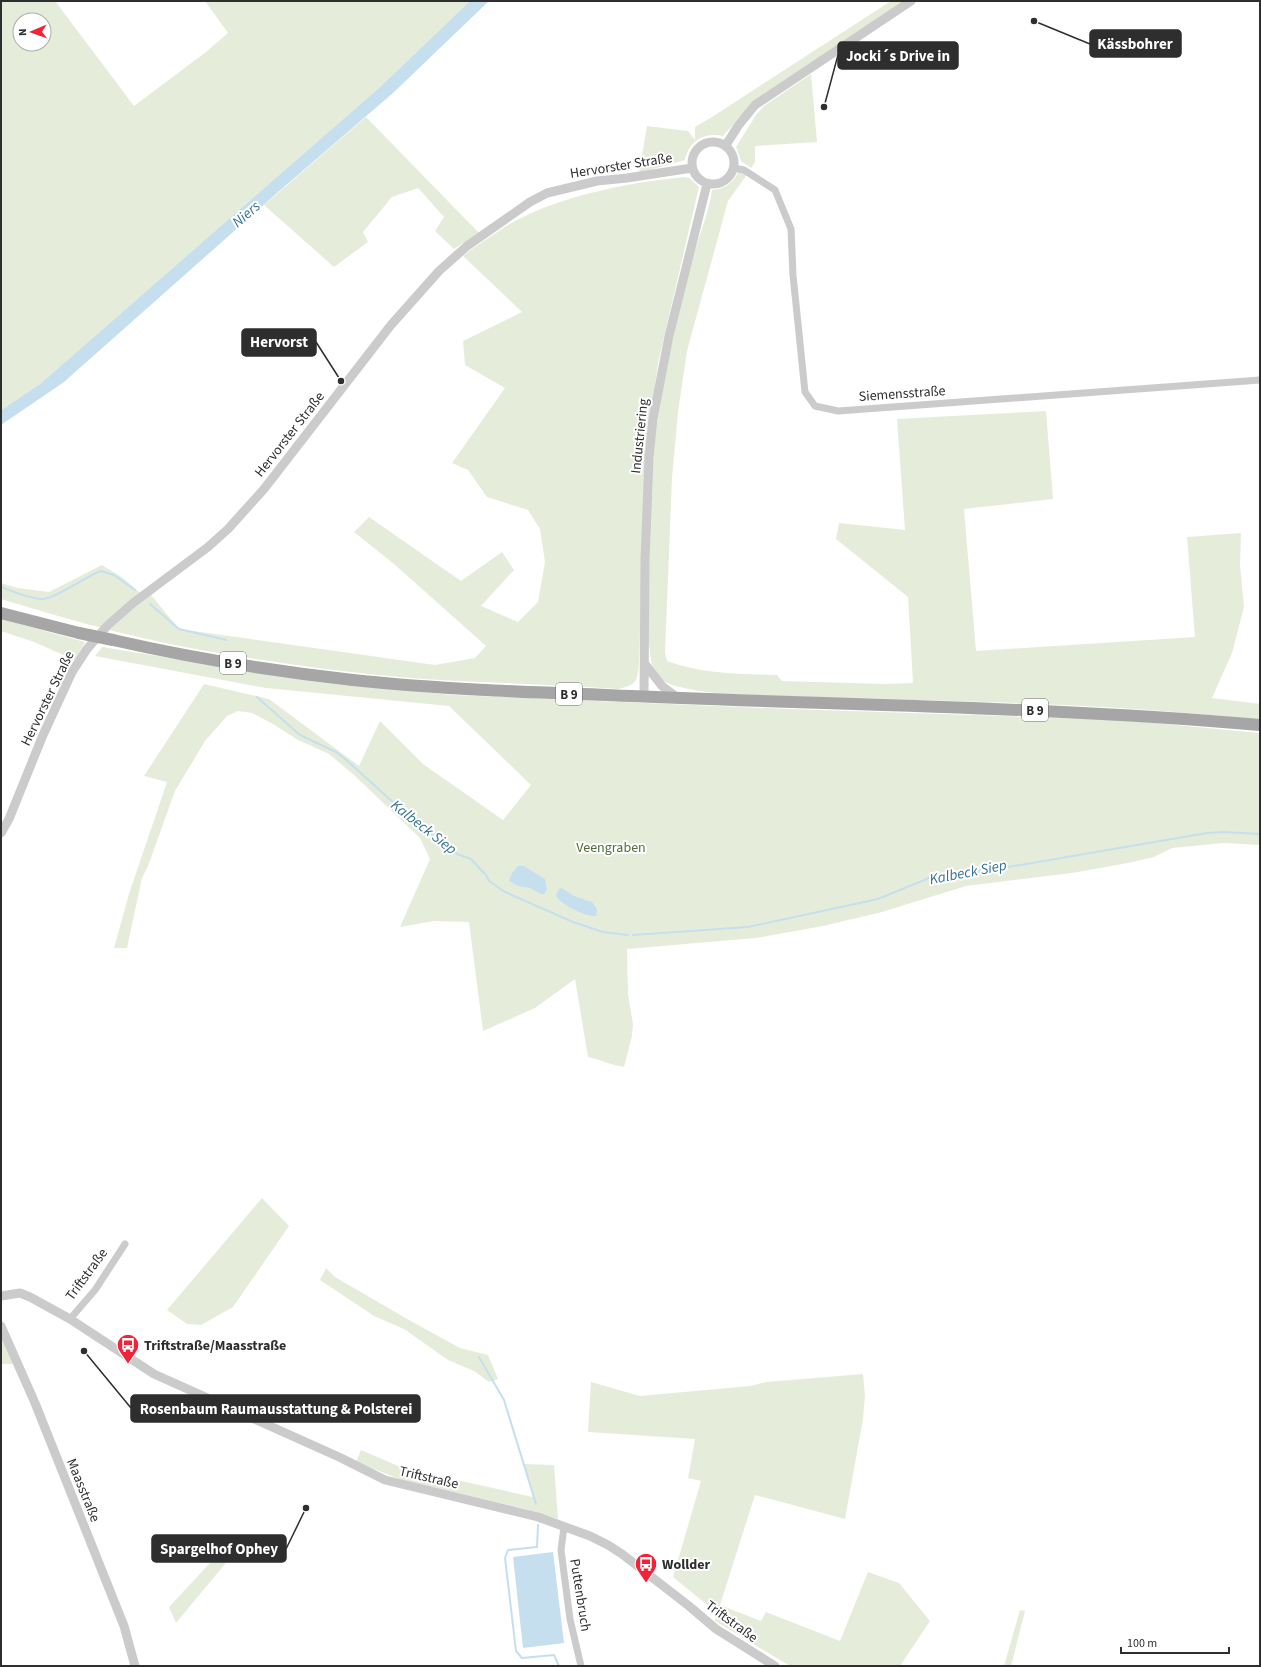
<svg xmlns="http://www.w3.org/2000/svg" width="1261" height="1667" font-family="'Source Sans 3',sans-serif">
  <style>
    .green { fill: #e5edda; fill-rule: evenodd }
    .water { fill: #c5dfee }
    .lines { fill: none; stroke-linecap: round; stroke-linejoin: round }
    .stream { stroke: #c5dfee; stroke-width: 2 }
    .minor { stroke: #cbcbcb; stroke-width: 7 }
    .tertiary { stroke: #cbcbcb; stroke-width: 9 }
    .primary { stroke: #a6a6a6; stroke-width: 12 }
    .primary-bridge { stroke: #a6a6a6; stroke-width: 12 }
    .labels { text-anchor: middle; stroke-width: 4; stroke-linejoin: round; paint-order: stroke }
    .shield { fill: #fff; stroke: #6d6d6d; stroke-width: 1 }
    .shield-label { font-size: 13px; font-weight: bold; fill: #2e2e2e }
    .street-label { font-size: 14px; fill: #2e2e2e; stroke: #fff }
    .park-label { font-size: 14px; fill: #536d38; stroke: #fff }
    .poi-label { font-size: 14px; font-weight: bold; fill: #2e2e2e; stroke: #fff; text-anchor: start }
    .water-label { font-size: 15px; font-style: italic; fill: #367496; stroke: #fff }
    .leader { fill: none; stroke: #2e2e2e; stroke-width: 1.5 }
    .callout-dot { fill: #2e2e2e; stroke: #fff; stroke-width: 1.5 }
    .callout { fill: #2e2e2e; stroke: #2e2e2e; stroke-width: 1.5 }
    .callout-label { font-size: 15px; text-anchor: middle; font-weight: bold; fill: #fff }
  </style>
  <rect width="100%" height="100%" fill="#fff"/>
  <path class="green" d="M1 1H55L134 106 206 52 228 33 205 1H470L380 87 56 370 40 384 1 410ZM20 20H44V44H20Z
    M891 1H907L739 118 723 136C704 132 689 141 685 160L639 173 647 126 688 131 695 140V127L712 117Z
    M811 74 817 142 755 146V162L751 168 741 161 736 147 756 115 764 106Z
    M366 117 479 233 454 249 435 231 444 217 418 188 392 197 363 232 368 242 334 267 264 205Z
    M740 169 748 173 728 201 687 351 678 412 672 478 665 653 667 661C701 674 741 674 777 675L782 681 886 684 913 683 908 597 836 539 839 523 905 530 897 419 1046 411 1053 499 964 509 976 651 1195 637 1187 537 1241 533 1240 565 1244 607 1232 653 1212 698 1260 704V720C1091 701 921 701 751 695 732 695 666 691 656 675 646 658 649 613 649 593 649 523 650 452 664 383 671 345 680 307 689 270 696 243 708 217 712 190 726 189 734 182 740 169Z
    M683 177 690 178 699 187 658 363 645 462 639 664C637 682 637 684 619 689 559 685 499 683 440 680 371 676 298 666 230 655 152 643 76 622 1 599V583L18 588 49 592 102 565 123 578 139 592 151 595 179 629 435 665 475 658 486 646 394 564 354 532 369 517 461 581 502 552 514 570 481 606 518 622 538 602 545 562 540 529 528 510 487 497 468 470 452 463 505 388 465 365 463 341 522 312 463 256C472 248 483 242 493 235 501 230 510 223 519 219 568 194 629 183 683 177Z
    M1 619 85 642 75 660 34 642 1 631Z
    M102 647 312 681 453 695 790 709 1123 720 1260 733V845L1224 843 1172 848 1154 857 1128 863 1072 873 966 886 882 912 823 926 756 938 627 949 628 994 633 1024 632 1036 624 1067C611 1065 601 1060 588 1057L575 979 535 1008 483 1031 469 922 434 921 400 927 430 859 420 838 355 776 329 754 298 740 273 724 252 713 238 711 227 716 205 741 175 791 148 866 142 878 127 948H114L129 894 167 782 144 776 204 684 269 699 359 766 380 721 423 764 503 820 531 785 449 706 266 688 95 656Z
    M262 1198 289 1226 233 1307 201 1325 187 1324 167 1310Z
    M326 1268 335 1277 409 1320 460 1348 488 1355 498 1379 489 1382 474 1371 448 1360 404 1329 374 1316 320 1280Z
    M1 1337 14 1364H1Z
    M863 1374 865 1396 863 1419 845 1519 755 1495 720 1605 761 1621 766 1612 840 1641 868 1572 899 1583 930 1621 900 1666H790L715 1621 717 1613 673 1577 701 1481 688 1478 695 1439 588 1432 591 1382 640 1396 750 1386 766 1382Z
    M361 1450 403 1468 533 1497 524 1464 554 1465 558 1519 522 1508 402 1480 356 1462Z
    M224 1548 235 1552 176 1623 169 1607Z
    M1020 1610 1025 1611 1011 1666H1004Z"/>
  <path class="water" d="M470 1H489L393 93 277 193 64 382 1 425V410L40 384 56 370 380 87Z
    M518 866H524L545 879 547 890 544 894H541L530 888 518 886 509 881 512 873Z
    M562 888 574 896 592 902 597 909 596 916C586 917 559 904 556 895L559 889Z
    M553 1552 564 1643 523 1648 513 1557Z"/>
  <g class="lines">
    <path class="stream" d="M1 587C12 591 32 600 43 599 55 599 86 576 101 571L114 575 135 590
      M150 604 179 629 226 640
      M257 697 300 735 336 752 344 758 404 812 457 854 471 859 486 875 489 881 505 892 573 922 603 932 628 935
      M633 935 748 927 878 899 934 876 1014 866 1207 833 1224 832 1260 834
      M479 1357 504 1400 536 1504
      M538 1525 537 1547 508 1550 505 1558 516 1651 522 1658 554 1655 559 1666"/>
    <path class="minor" d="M734 168 744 170 775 190 791 229 793 275 805 392 815 406 838 411 1260 380
      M70 1319 95 1290 125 1244
      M564 1527 561 1550 570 1619 581 1666"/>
    <path class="tertiary" d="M692 163a21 21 0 1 1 42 0a21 21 0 1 1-42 0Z
      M726 145 738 126 755 105 911 1
      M645 664 662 686 678 698
      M644 697 645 560 649 458 653 419 669 336 707 184
      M1 833 9 819 43 735 72 672 87 649 107 626 133 603 208 547 228 529 264 489 391 325 439 271 467 246 530 202 547 193 597 181 627 178 692 168
      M1 1296 20 1293 30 1297 70 1319 154 1374 339 1457 385 1480 538 1517 590 1536 608 1545 622 1554 689 1606 716 1629 775 1666
      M1 1326 35 1403 124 1626 135 1666"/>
    <path class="primary" d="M1 613 79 633
      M113 640C192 658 272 671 353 680 437 689 522 692 607 695 825 705 1043 706 1260 725"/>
    <path class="primary-bridge" d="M79 633 113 640"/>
  </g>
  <defs>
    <g id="bus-pin" transform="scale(1.15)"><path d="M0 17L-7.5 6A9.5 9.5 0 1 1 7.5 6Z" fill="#f32239" stroke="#fff"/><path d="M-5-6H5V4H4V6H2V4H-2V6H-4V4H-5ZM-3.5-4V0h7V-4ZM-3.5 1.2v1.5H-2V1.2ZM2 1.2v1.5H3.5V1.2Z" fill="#fff"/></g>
  </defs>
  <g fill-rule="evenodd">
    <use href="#bus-pin" x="128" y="1345"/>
    <use href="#bus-pin" x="646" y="1564"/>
  </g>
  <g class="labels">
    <g class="shield">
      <rect x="220" y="652" width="26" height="22" rx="3"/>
      <rect x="556" y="683" width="26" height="22" rx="3"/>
      <rect x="1022" y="699" width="26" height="22" rx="3"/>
    </g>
    <g class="shield-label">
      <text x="233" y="668">B 9</text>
      <text x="569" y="699">B 9</text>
      <text x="1035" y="715">B 9</text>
    </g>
    <g class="street-label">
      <text transform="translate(621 165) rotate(-9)" y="5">Hervorster Straße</text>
      <text transform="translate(902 393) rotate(-4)" y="5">Siemensstraße</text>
      <text transform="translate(289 434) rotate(-52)" y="5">Hervorster Straße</text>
      <text transform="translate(639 436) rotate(-84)" y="5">Industriering</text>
      <text transform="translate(47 698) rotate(-64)" y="5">Hervorster Straße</text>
      <text transform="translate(86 1274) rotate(-54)" y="5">Triftstraße</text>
      <text transform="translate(429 1477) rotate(13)" y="5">Triftstraße</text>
      <text transform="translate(84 1490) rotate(68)" y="5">Maasstraße</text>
      <text transform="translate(581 1595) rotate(81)" y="5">Puttenbruch</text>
      <text transform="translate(732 1621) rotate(36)" y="5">Triftstraße</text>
    </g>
    <g class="park-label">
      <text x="611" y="852">Veengraben</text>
    </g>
    <g class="poi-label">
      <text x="144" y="1350">Triftstraße/Maasstraße</text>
      <text x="662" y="1569">Wollder</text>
    </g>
    <g class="water-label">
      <text transform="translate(246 214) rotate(-41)" y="5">Niers</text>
      <text transform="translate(424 827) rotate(38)" y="5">Kalbeck Siep</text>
      <text transform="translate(968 872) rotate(-11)" y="5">Kalbeck Siep</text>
    </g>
  </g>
  <path class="leader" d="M1034 21L1090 44M824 107L838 55M341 381L316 342M84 1351L131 1408M306 1508L286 1549"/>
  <g class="callout-dot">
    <circle cx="1034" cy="21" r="4"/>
    <circle cx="824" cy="107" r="4"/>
    <circle cx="341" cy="381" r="4"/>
    <circle cx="84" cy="1351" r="4"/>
    <circle cx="306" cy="1508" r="4"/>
  </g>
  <g class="callout">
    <rect x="1090" y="30" width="91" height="27" rx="4"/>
    <rect x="838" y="42" width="120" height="27" rx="4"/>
    <rect x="242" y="329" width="74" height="27" rx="4"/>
    <rect x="131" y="1395" width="289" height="27" rx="4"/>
    <rect x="152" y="1535" width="134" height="27" rx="4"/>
  </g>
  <g class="callout-label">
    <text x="1135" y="49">Kässbohrer</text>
    <text x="898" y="61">Jocki´s Drive in</text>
    <text x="279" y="347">Hervorst</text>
    <text x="276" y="1414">Rosenbaum Raumausstattung &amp; Polsterei</text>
    <text x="219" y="1554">Spargelhof Ophey</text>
  </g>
  <rect width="1261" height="1667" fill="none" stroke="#2e2e2e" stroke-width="4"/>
  <g transform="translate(32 32) rotate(268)"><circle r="19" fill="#ffffff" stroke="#ababab"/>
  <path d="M0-3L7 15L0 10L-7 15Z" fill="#f32239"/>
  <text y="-6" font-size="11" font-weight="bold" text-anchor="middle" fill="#2e2e2e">N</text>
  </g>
  <path d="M1121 1647v6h108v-6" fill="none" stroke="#2e2e2e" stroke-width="2"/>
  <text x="1127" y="1647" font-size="12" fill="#2e2e2e" stroke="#ffffff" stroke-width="3" paint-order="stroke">100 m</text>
</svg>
